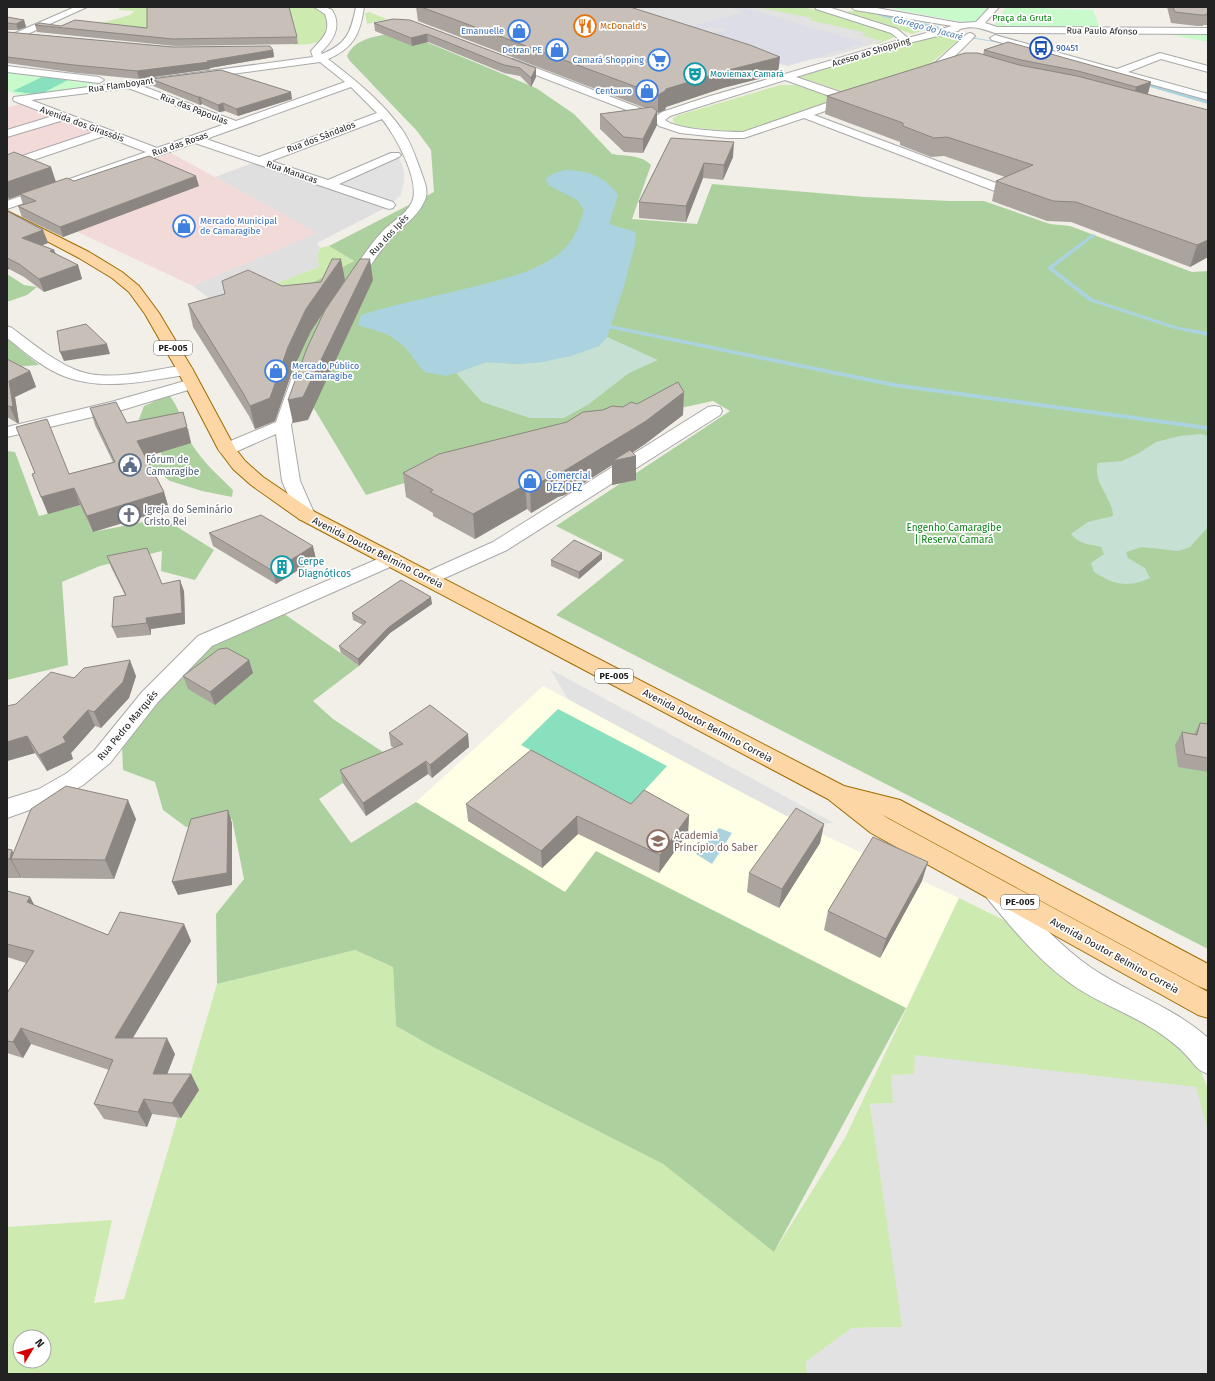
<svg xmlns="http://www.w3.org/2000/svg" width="1215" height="1381" font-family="'Fira Sans',sans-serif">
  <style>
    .residential { fill: #e0dfdf }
    .commercial { fill: #f2dad9 }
    .education { fill: #ffffe5 }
    .grass { fill: #cdebb0; fill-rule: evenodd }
    .forest { fill: #add19e }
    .wetland { fill: #c6e0d4 }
    .park { fill: #c8facc }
    .pitch { fill: #88e0be }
    .parking { fill: #e2e2e2 }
    .plaza { fill: #dddde8; fill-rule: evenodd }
    .water { fill: #aad3df }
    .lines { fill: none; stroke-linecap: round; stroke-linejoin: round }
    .stream { fill: #aad3df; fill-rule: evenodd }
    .minor-casing { stroke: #a9a9a9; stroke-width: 2 }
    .major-casing { stroke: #a06b00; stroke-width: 2 }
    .minor { fill: #fff; fill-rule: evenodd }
    .major { fill: #fcd6a4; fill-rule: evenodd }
    .wall { fill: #aba49e }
    .shaded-wall { fill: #8b8681 }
    .building { fill: #c7bfb8; stroke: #8b8681 }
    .labels { text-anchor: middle; stroke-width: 3.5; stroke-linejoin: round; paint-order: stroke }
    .far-park-label { font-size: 9px; fill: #0c8416; stroke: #fff }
    .far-food-label { font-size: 9px; fill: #c56008; stroke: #fff; text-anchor: start }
    .far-water-label { font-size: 9px; font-style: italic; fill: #4a7aab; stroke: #fff }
    .far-shop-label { font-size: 9px; fill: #366cbe; stroke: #fff; text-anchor: end }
    .far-street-label { font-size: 9px; fill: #222; stroke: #fff }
    .far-transit-label { font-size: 9px; fill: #164399; stroke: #fff; text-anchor: start }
    .far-culture-label { font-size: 9px; fill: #0d838f; stroke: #fff; text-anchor: start }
    .shield { fill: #fff; stroke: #646464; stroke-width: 1 }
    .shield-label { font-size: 9px; font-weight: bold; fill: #222 }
    .service-label { font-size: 10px; fill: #4e5e75; stroke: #fff; text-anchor: start }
    .shop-label { font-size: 10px; fill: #366cbe; stroke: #fff; text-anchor: start }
    .worship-label { font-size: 10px; fill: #5b616d; stroke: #fff; text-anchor: start }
    .park-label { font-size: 10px; fill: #0c8416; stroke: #fff }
    .street-label { font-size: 10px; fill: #222; stroke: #fff }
    .culture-label { font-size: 10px; fill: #0d838f; stroke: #fff; text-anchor: start }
    .education-label { font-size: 10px; fill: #785e54; stroke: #fff; text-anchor: start }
  </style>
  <rect width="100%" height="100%" fill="#f2efe9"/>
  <path class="residential" d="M255 162 387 207 317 243 320 248 317 256 319 267 218 305 193 286 316 233 215 177Z"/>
  <path class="commercial" d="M22 103 57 116 7 132V108Z
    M63 118 100 132 7 162V136Z
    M171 153 317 233 193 286 24 207Z"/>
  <path class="education" d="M543 686 813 830 959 898 906 1008 596 852 565 892 416 802Z"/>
  <path class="grass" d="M119 7H310L323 10C326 16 326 20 326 26 325 46 310 44 294 45L293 35 110 34 98 24 130 15 134 11 119 10Z
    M742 7H800L817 10 892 33 895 37 878 44 869 42Z
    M850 11H863L873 13 880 16 928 29 912 34 846 13Z
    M369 12 387 19H388L367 24 365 13Z
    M941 33 960 39 919 73 845 92 799 77Z
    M780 85H795L831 97 834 100 825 105 742 132 685 127 677 125 673 122V118L679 115Z
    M329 246 354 261 256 312 218 305 319 267 317 256 320 248Z
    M959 898 1016 926 1194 1051 1208 1090V1131L1195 1087 914 1074 894 1103 870 1104 903 1327 852 1328 806 1362 807 1374H7V1227L112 1220 94 1303 124 1299 217 984 355 950 393 967 396 1026 433 1047 663 1164 774 1252 845 1138ZM20 1337H44V1361H20Z"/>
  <path class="forest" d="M395 34 424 41 536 88 574 114 612 154C625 156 642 155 651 165L632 219 697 224 712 184 865 197 950 201H984L1050 224 1070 226 1192 272 1208 271V949L556 615 624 560 556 526 730 411 713 401 593 427 494 455 366 495 256 312 354 261 329 246 434 192 431 150 417 131 349 60 347 56C355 38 378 35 395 34Z
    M7 274 24 285 37 287 27 295 7 302Z
    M7 339 39 365 12 367 7 365Z
    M169 395C182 410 183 431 193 446 204 463 219 476 233 490L232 497 202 491 170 481 146 464 162 455 139 419 144 406Z
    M7 451 15 452 39 516 84 504 88 522 93 532 163 518 214 550 195 580 161 571 162 551 100 566 62 582 68 665 7 680Z
    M283 613 359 666 313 701 333 719 386 754 319 799 351 843 416 802 565 892 596 851 906 1008 774 1252 663 1164 433 1047 396 1026 393 967 355 950 217 984 216 914 244 879 232 819 186 827 163 810 155 782 123 770 122 745 205 641Z"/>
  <path class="wetland" d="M607 337 658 360 629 373 589 404 564 418H530L482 402 456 373 486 362 516 364 542 362 599 346Z
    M1201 434 1208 436V527L1190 547 1178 551 1142 547 1126 552 1128 558 1145 568 1150 578C1127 588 1115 585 1094 572L1091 563 1104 554 1101 547C1090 544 1078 544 1071 534L1088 522 1113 516C1113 498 1092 483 1098 463L1122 461 1139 453 1156 442 1180 436Z"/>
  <path class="park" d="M896 7H993L978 23 963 22 893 9Z
    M1006 7 1093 10 1101 31 1002 28 994 25Z
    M1208 33V42L1171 35Z
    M7 72 110 86 24 97 7 91Z"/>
  <path class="pitch" d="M42 77 68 80 39 95 13 91Z
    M558 709 667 766 631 805 521 745Z"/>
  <path class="parking" d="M602 7H755L812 18 809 20 867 33 860 35 883 41 830 57 798 61Z
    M398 154 404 171V181L401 195 390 205 329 184Z
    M550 669 834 823 802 824 673 756 568 699Z
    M915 1055 1196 1087 1208 1131V1374H807L806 1362 852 1328 902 1327 870 1104 893 1103 891 1075 914 1074Z"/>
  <path class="plaza" d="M582 7H603L673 29 685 26 688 27 744 12 730 7H742L865 43 788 66 779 64 766 68ZM723 28 726 30 699 37 680 31 689 29Z"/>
  <path class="water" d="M871 7H884L886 15 890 16 933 25 964 36 1011 44 1208 101V104L1000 43 976 39H960L911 24 880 16 873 13Z
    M565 170C589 171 603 175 618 195L609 224 636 232 635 244 624 286 607 337 599 346 571 356 542 362 516 364 486 362 447 376 424 372 404 346 387 334 358 325 361 315C399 303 438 296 476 286 504 279 544 270 565 248 575 238 580 223 584 210L577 200 548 185 546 179 552 174Z
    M719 828 732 833 712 864 696 854Z"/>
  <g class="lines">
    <path class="stream" d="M1092 234 1096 235 1053 268 1093 299 1178 327 1208 332V336L1175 329 1089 301 1048 269V267Z
      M610 325 894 383 1208 426V430L894 387 608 328 607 327Z"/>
    <g class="minor-casing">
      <path id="minor" d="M75 7H87L21 37 18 38 13 35 15 33Z
        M314 7H325L332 10C342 26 334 40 321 52L322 54C347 44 351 32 356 7H364C360 34 354 48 328 59 355 80 383 102 403 131 411 143 416 158 421 172 425 183 430 193 423 204 416 218 402 226 392 237 378 252 368 270 357 287L352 288 347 287 345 284C356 266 368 247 382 232 391 222 406 215 412 202 421 181 395 135 382 119L271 161 328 180 391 153H399L401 155 399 157 339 184 393 202 395 205 393 208 389 209 195 143 7 209V201L146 152 104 136 7 169V161L94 132 64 120 7 137V130L53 116 14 101 13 99 14 97 313 57 311 51C322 38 332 33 325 14ZM320 62 345 82 236 121 142 86ZM351 87 377 113 259 157 206 139ZM128 88 225 124 157 148 31 100Z
        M815 7H828L897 29 908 38 952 26 855 10 851 7H871L960 23 976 22 990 7H999L985 23 997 27 1208 28V34L995 33C981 29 975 25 960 29L958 31 909 43 796 77 849 95H858L859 97 853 101 814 115 1004 186 1006 189 1004 192 1000 193 804 118 744 138H727L680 133 659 126 655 121 505 63 504 61 505 59H513L658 115 662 112 707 97 900 40 891 33 816 9ZM785 80 838 99 743 132C727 132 676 130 665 120L670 116Z
        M970 33 973 34 975 36 973 38C962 49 933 81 916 77L915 75 916 73 936 62 967 34Z
        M995 35 1117 69 1160 53 1208 66V72L1161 59 1128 72 1208 94V100L992 40 990 38Z
        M7 66 99 77 104 80 99 83 7 72Z
        M7 326 12 328C32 343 52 360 76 370 107 383 153 370 185 365L191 367 193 370 191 373 185 375C146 381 105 391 66 377 44 369 25 352 7 338Z
        M300 372 306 374 308 377 291 425 300 481 315 515 313 519 306 521 299 519 297 515 282 481 276 434 233 453 227 454 221 453 218 449 221 445 276 422 292 377 294 374Z
        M192 379 198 381 200 384 198 387 122 410 7 437V427L111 402Z
        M714 406 720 407 722 411 720 415 507 550 436 582 429 584 422 582 419 578 422 574 493 542 708 407Z
        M392 553 399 555 402 559 399 563 212 646 158 702 110 763 83 785 55 801 7 818V799L39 789 67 773 94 751 142 692 198 636Z
        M996 880 1005 884C1031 913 1057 944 1090 967 1128 993 1170 1005 1207 1037L1208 1039V1074C1195 1069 1195 1064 1186 1055 1178 1046 1168 1039 1158 1032 1130 1013 1097 1003 1070 983 1038 960 1012 928 987 898L983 891 987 884Z"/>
    </g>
    <g class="major-casing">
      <path id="major" d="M7 211 89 252 122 272 139 286 159 313 193 370 235 448 245 461 263 477 313 511 844 786 900 800 1208 964V990L1198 986 881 814 889 819 1208 992V1018L1198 1015 871 833 828 799 299 519 251 485 233 469 218 449 177 370 145 314 129 292 112 278 79 258 7 220Z"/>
    </g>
    <use href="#minor" class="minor"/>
    <use href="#major" class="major"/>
  </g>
  <path class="wall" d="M416 7H630L778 74 723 88 666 107 665 110 657 113V125L643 153 624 152 600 129V114L645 108 418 21Z
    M1167 7H1208V25H1203V26H1197L1171 23Z
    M7 17 24 20 26 27 18 30H7Z
    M393 19 536 68V77L531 87 520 76 504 73 428 42 412 46 375 31 374 23Z
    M35 25 61 26 147 28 297 37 298 44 175 46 37 32Z
    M7 32 173 47 273 50 274 57 210 68V69L139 79 77 73 7 63Z
    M984 50 1151 82 1148 94 1208 110V257L1190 267 1071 222 1047 221 992 201 996 181 1005 177 944 156 931 157 900 145V142L825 114 827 96 983 55Z
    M151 79 292 99 238 116 225 111 219 112 202 104 200 105 153 86Z
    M671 138 733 157 723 180 703 178 686 222 639 218V202Z
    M7 155 55 182 74 181 199 186 63 237 22 217 18 206 23 205 20 195 9 199 7 198Z
    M7 211 43 230 48 243 42 245 54 250 56 254 78 265 82 279 44 292 24 277 9 269 7 270Z
    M345 280 311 331 293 369 275 421 255 429 249 416 193 327 188 304Z
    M7 359 30 371 36 387 15 397 19 423H17L7 417Z
    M90 408 127 423 188 428 191 443 145 457 164 492 169 509 93 532 80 505 48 514 35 473 16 427 69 474 113 462 95 425Z
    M683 415 645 444 632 453 636 456V480L612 485V465L565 495 558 497 531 513 527 509 475 539 433 516V513L406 497 403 473Z
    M209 533 316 559 276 584 213 546Z
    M602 553V559L579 579 551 566V560Z
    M107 556 162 584 184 591 185 624 151 629V635L117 638 112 627 125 595 111 567Z
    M432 604 390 633 359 666 341 653 339 646 363 625 353 620 352 613Z
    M249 660 253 673 215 705 188 689 183 676Z
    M136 676 129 698 101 728 95 726 71 753 73 759 47 771 35 753 7 761 16 704 74 678Z
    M1200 723 1208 724V772L1178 767 1175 745 1182 732 1194 734Z
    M389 733 468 734 469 747 432 778 428 774 366 816 343 783 340 770 394 748 391 746Z
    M466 804H631L689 815 688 833 659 873 578 834 542 868 468 821Z
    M136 819 114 879 22 878 21 877V878H7V849L13 854Z
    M824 824 820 843 779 908 747 892 749 873Z
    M922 881 880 958 824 930 828 911Z
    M7 891 30 897 34 905 108 935 184 924 191 941 133 1038 175 1054 167 1074H191L199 1090 181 1118 152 1114 147 1127 104 1119 94 1104 109 1070 31 1044 23 1058 7 1053V993L26 963 7 957Z"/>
  <path class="shaded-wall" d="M24 20 26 27 18 30 16 24Z
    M427 34 428 42 412 46 411 38Z
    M273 50 274 57 210 68V69L139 79 137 71 207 61Z
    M780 57 778 74 723 88 666 107 665 110 658 113V95L666 89 725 71Z
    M536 68V77L531 87V78Z
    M1151 82 1147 96 1133 101 1136 87Z
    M291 92 292 99 238 116 236 109Z
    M198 97H200L202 104 200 105Z
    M223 103 225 111 219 112 218 105Z
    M657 111V125L643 153V139Z
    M734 142 733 157 723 180 724 165Z
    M704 163 703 178 686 222V206Z
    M51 167 56 182 9 199 7 192V182Z
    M196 176 199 186 63 237 60 227Z
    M43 230 48 243 27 251 22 238Z
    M1208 240V257L1190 267 1197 245Z
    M54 250 58 263 50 251Z
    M341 259 345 280 311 331 293 369 275 421 255 429 250 406 288 347 306 309Z
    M370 259 373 280 308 420 293 423 288 400Z
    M7 264 9 269 7 270Z
    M78 265 82 279 44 292 39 279Z
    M107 344 110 354 64 361 60 352Z
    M30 371 36 387 15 397 19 423H17L10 407 9 381Z
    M684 392 683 415 645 444 622 459 636 456V480L612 485V465L565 495 558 497 531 513 530 488Z
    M183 412 191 443 142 458 137 441Z
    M525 485 527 509 475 539 473 514Z
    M74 488 80 505 48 514 41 497Z
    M164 492 169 509 93 532 87 516Z
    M313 546 316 559 276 584 273 571Z
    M602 553V559L579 579V572Z
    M180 580 184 591 185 624 151 629V635L147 623 146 618Z
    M431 597 432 604 390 633 359 666 358 659 389 627Z
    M130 660 136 676 129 698 101 728 94 712Z
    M249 660 253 673 215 705 210 692Z
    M88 710 95 726 71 753 73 759 47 771 39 755 63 737Z
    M468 734 469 747 432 778 430 765Z
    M27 736 35 753 7 761V742Z
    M426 761 428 774 366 816 363 803Z
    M128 800 136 819 114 879 105 860Z
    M228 810 232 823V885L178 895 172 882Z
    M689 815 688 833 659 873 660 855Z
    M577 816 578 834 542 868 541 851Z
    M824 824 820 843 779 908 782 889Z
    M12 850 16 859H11L21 877V878L10 859Z
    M928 862 922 881 880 958 886 939Z
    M30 897 39 914 27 902Z
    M184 924 191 941 123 1054 115 1038Z
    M21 1028 31 1044 23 1058 13 1042Z
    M167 1038 175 1054 161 1090 153 1074Z
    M191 1074 199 1090 181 1118 172 1103Z
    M144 1099 152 1114 147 1127 138 1112Z"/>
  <path class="building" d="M147 7H289L297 37 173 39 35 25 40 23 61 26 75 20 147 28Z
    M421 7H630L750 45 780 57 725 71 666 89 665 91 658 95Z
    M1173 7H1208V14H1206V15H1200L1175 12Z
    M7 17 24 20 16 24 7 23Z
    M393 19 410 20 536 68 531 78 520 68 504 65 427 34 411 38 374 23Z
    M7 32 173 47 270 46 273 50 207 61 209 62 137 71 74 65 7 57Z
    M1008 42 1151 82 1136 87 1078 71 1021 60 984 50Z
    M965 53H978L1019 65 1077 76 1208 110V240L1197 245 1076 202 1053 201 996 181 1033 165 947 137 934 138 903 126V123L827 96Z
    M221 70 291 92 236 109 223 103 218 105 200 97H198L151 79Z
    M652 107 657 111 643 139 624 137 600 114Z
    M671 138 734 142 724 165 704 163 686 206 639 202Z
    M14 152 51 167 7 182V155Z
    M149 156 196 176 60 227 18 206 36 201 20 194 67 178 74 181Z
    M7 211 43 230 22 238 54 250 50 251 78 265 39 279 19 264 7 258Z
    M332 259H341L306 309 288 347 270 398 250 406 243 393 188 304 225 294 222 281 248 270 282 286 321 282Z
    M360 259H370L303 397 288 400 307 348 325 310Z
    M86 324 107 344 60 352 57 331Z
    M7 359 30 371 9 381 13 406 10 407 7 405Z
    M678 382 684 392 646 421 564 471 557 473 530 488 525 485 473 514 430 492 433 490 403 473 439 454 567 422 583 412 603 410 612 406 623 407 631 402 637 404Z
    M116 402 127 423 183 412 187 427 137 441 164 492 87 516 74 488 41 497 32 474 35 473 16 427 47 419 69 474 115 462 90 408Z
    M630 450 636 456 612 461Z
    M261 515 313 546 273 571 209 533Z
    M574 540 602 553 579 572 551 560Z
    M147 548 162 584 180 580 182 613 146 618 147 623 112 627 114 597 126 595 107 556Z
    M401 580 431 597 389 627 358 659 339 646 366 622 352 613Z
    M227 648 249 660 210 692 183 676 219 649Z
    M130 660 123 682 94 712 88 710 63 737 66 742 39 755 27 736 7 742V706L16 704 51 672 74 678 84 668Z
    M430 705 468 734 430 765 426 761 363 803 340 770 403 744 389 733Z
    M1200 723 1208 724V758L1185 754 1182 732 1197 735Z
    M531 750 631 804 644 790 689 815 660 855 577 816 541 851 466 804Z
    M66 786 128 800 105 860 11 859 31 809Z
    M796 808 824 824 782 889 749 873Z
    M228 810 227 873 172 882 191 819Z
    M873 837 928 862 886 939 828 911Z
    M7 849 12 850 10 859H7Z
    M7 891 30 897 27 902 108 935 120 912 184 924 115 1038H167L153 1074H191L172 1103 144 1099 138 1112 94 1104 113 1060 21 1028 13 1042 7 1041V993L34 951 7 944Z"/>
  <defs>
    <g id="restaurant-ring" transform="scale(1.15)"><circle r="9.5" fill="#fff" stroke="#e8710a" stroke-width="1.5"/><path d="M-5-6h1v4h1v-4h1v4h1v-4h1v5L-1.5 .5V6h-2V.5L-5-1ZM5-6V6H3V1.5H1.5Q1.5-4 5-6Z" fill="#e8710a"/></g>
    <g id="shop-ring" transform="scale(1.15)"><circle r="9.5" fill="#fff" stroke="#3f7fe0" stroke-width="1.5"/><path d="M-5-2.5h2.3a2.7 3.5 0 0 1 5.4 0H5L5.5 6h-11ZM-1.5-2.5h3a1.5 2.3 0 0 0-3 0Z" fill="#3f7fe0"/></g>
    <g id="bus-ring" transform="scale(1.15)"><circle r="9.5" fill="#fff" stroke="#1a4fb4" stroke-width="1.5"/><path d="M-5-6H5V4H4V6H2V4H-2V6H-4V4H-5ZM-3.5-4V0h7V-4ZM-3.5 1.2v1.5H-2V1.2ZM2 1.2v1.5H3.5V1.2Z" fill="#1a4fb4"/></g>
    <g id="supermarket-ring" transform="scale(1.15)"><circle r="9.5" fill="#fff" stroke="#3f7fe0" stroke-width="1.5"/><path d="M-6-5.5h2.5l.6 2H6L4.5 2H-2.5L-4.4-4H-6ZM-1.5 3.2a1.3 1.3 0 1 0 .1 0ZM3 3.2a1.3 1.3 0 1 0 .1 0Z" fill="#3f7fe0"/></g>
    <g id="theatre-ring" transform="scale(1.15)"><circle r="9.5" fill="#fff" stroke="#0f9aa8" stroke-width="1.5"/><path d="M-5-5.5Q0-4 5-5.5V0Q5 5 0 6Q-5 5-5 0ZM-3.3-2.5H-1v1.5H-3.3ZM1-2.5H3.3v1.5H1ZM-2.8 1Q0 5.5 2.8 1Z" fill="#0f9aa8"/></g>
    <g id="civic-ring" transform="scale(1.15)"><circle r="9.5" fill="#fff" stroke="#5c6f8a" stroke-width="1.5"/><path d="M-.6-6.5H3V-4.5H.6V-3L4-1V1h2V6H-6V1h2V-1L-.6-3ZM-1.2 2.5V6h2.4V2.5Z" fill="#5c6f8a"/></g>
    <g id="church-ring" transform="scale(1.15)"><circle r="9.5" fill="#fff" stroke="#6b7280" stroke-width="1.5"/><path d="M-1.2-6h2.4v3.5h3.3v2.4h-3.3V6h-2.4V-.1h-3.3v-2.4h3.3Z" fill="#6b7280"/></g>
    <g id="building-ring" transform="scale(1.15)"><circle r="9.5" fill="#fff" stroke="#0f9aa8" stroke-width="1.5"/><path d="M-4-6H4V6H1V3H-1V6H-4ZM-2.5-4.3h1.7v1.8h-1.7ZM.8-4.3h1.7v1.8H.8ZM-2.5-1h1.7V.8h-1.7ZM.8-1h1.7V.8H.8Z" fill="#0f9aa8"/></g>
    <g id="university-ring" transform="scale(1.15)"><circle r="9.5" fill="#fff" stroke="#8d6e63" stroke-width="1.5"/><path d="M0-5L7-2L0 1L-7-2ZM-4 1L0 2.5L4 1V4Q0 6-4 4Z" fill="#8d6e63"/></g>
  </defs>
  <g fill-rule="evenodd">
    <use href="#restaurant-ring" x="585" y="26"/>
    <use href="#shop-ring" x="519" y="31"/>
    <use href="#bus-ring" x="1041" y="48"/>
    <use href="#shop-ring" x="557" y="50"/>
    <use href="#supermarket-ring" x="659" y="60"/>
    <use href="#theatre-ring" x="695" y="74"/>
    <use href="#shop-ring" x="647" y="91"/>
    <use href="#shop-ring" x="184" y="226"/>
    <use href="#shop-ring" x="276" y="371"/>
    <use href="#civic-ring" x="130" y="465"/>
    <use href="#shop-ring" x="530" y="481"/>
    <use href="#church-ring" x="129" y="515"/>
    <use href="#building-ring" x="282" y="567"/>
    <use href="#university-ring" x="658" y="841"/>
  </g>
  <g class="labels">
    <g class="far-park-label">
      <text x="1022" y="21">Praça da Gruta</text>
    </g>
    <g class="far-food-label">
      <text x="600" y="29">McDonald's</text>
    </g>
    <g class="far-water-label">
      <text transform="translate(928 28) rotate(15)" y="3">Córrego do Jacaré</text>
    </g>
    <g class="far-shop-label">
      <text x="504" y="34">Emanuelle</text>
      <text x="542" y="53">Detran PE</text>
      <text x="644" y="63">Camará Shopping</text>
      <text x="632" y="94">Centauro</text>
      <text x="200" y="224" text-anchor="start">Mercado Municipal<tspan x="200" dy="10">de Camaragibe</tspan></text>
      <text x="292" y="369" text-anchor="start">Mercado Público<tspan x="292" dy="10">de Camaragibe</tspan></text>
    </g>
    <g class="far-street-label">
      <text transform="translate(1102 31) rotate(1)" y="3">Rua Paulo Afonso</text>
      <text transform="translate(871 52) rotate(-17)" y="3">Acesso ao Shopping</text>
      <text transform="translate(121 85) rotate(-8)" y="3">Rua Flamboyant</text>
      <text transform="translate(194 109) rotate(21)" y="3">Rua das Papoulas</text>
      <text transform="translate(82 124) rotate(20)" y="3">Avenida dos Girassóis</text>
      <text transform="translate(321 137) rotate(-21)" y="3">Rua dos Sândalos</text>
      <text transform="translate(180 144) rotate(-19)" y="3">Rua das Rosas</text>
      <text transform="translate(292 172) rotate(19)" y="3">Rua Manacas</text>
      <text transform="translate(389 235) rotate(-47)" y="3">Rua dos Ipês</text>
    </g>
    <g class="far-transit-label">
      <text x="1056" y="51">90451</text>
    </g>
    <g class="far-culture-label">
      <text x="710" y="77">Moviemax Camará</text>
    </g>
    <g class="shield">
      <rect x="154" y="341" width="38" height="14" rx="3"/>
      <rect x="595" y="669" width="38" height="14" rx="3"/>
      <rect x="1001" y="895" width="38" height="14" rx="3"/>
    </g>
    <g class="shield-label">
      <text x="173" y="351">PE-005</text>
      <text x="614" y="679">PE-005</text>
      <text x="1020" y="905">PE-005</text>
    </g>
    <g class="service-label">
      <text x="146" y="463">Fórum de<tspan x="146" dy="12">Camaragibe</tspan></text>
    </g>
    <g class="shop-label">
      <text x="546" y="479">Comercial<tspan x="546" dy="12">DEZ DEZ</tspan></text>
    </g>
    <g class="worship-label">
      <text x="144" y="513">Igreja do Seminário<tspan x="144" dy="12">Cristo Rei</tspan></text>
    </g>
    <g class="park-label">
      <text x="954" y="531">Engenho Camaragibe<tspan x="954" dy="12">| Reserva Camará</tspan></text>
    </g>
    <g class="street-label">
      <text transform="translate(378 552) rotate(27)" y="4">Avenida Doutor Belmino Correia</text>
      <text transform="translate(127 725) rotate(-50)" y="4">Rua Pedro Marquês</text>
      <text transform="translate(708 725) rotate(28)" y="4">Avenida Doutor Belmino Correia</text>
      <text transform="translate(1115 955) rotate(29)" y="4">Avenida Doutor Belmino Correia</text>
    </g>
    <g class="culture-label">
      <text x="298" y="565">Cerpe<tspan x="298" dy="12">Diagnóticos</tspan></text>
    </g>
    <g class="education-label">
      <text x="674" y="839">Academia<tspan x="674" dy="12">Princípio do Saber</tspan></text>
    </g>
  </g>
  <rect width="1215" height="1381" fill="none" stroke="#222222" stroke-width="16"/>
  <g transform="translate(32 1349) rotate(52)"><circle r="19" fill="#ffffff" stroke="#a7a7a7"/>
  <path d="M0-3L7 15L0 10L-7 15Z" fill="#d40000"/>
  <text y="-6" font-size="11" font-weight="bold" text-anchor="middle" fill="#222222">N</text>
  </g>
</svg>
